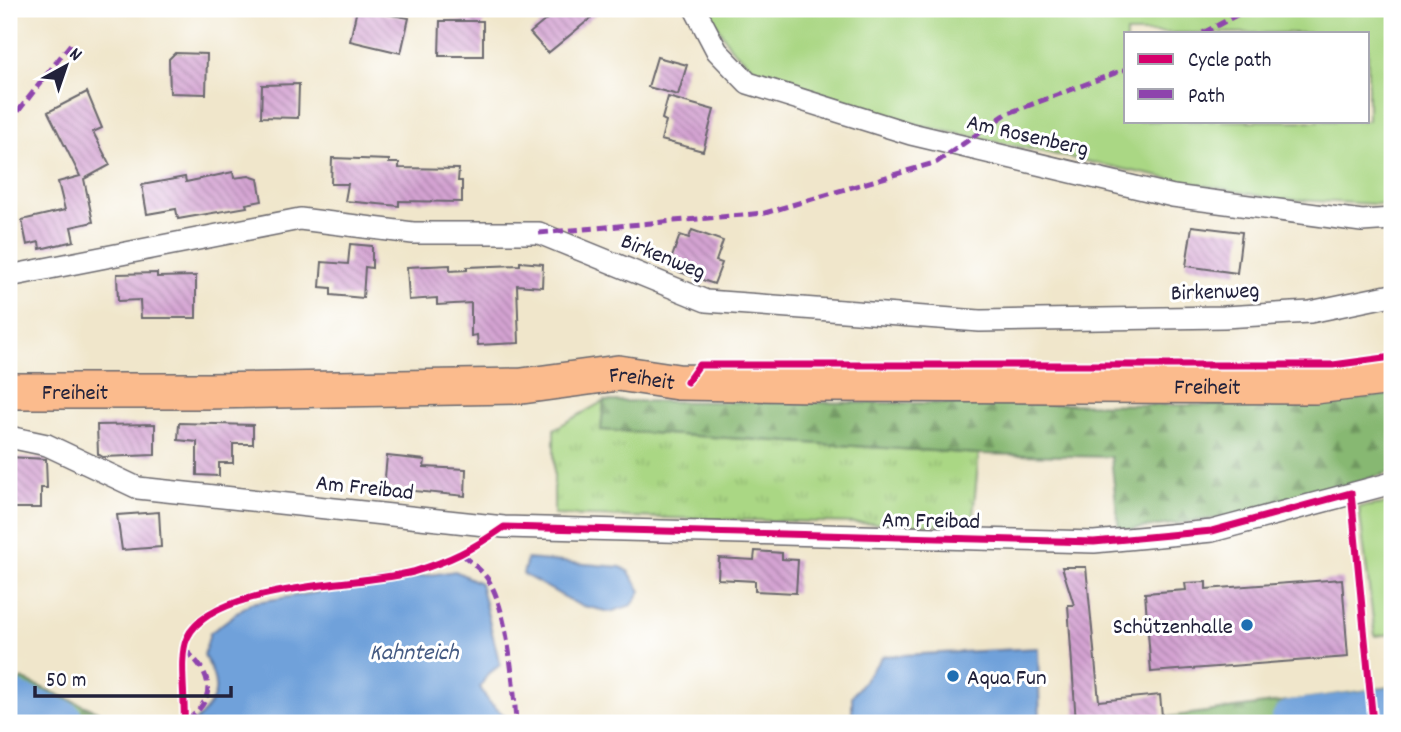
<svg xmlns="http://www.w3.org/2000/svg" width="1401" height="732" font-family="Dekko,sans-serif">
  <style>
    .grass { fill: url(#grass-tufts); stroke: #667c60; stroke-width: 2 }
    .forest { fill: url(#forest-firs); stroke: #546d56; stroke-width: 2 }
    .green { fill: #aad784; stroke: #667c60; stroke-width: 2; fill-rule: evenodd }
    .water { fill: #6fa1da; stroke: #48628a; stroke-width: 2 }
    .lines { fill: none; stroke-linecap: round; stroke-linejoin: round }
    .river { stroke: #6fa1da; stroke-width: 47 }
    .building { fill: url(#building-back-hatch) }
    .minor-casing { stroke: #6a676d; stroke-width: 24 }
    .primary-casing { stroke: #6a676d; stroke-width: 38 }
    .minor { stroke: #fff; stroke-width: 21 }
    .primary { stroke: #fbbb8d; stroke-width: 35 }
    .quiet { stroke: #8e44ad; stroke-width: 5; stroke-dasharray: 10 5; stroke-linecap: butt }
    .cycleway-casing { stroke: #fff; stroke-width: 11 }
    .cycleway { stroke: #d6006c; stroke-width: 7 }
    .poi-dot { fill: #1f6fb2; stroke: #fff; stroke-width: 2.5 }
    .labels { text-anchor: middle; stroke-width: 6; stroke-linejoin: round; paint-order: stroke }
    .street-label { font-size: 23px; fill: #22223b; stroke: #fff }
    .poi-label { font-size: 23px; fill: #22223b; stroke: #fff; text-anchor: end }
    .water-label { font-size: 24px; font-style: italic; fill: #455b83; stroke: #fff }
  </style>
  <defs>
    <pattern id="grass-tufts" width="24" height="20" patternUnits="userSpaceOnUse" patternTransform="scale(1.75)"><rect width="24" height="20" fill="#aad784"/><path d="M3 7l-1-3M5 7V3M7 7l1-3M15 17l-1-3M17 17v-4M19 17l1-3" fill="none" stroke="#92b873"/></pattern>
    <pattern id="forest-firs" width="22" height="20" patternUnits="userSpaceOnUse" patternTransform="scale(1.75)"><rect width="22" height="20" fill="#87b872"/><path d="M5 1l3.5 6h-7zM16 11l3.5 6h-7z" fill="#6e955f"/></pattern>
    <pattern id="building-back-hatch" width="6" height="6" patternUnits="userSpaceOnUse" patternTransform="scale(1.75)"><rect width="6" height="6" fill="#d4a3d2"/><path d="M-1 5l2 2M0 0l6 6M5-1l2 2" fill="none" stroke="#ac84ac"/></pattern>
  </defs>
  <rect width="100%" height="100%" fill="#fff"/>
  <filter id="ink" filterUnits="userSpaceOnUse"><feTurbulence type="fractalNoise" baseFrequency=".0143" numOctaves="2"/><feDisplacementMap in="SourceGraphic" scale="14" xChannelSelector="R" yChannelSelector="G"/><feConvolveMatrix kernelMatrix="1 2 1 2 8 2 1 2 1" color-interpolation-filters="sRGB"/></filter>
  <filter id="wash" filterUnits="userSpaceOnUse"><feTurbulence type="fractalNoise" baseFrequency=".00686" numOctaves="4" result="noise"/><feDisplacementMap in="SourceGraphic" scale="28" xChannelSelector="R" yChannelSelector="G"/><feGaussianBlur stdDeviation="1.57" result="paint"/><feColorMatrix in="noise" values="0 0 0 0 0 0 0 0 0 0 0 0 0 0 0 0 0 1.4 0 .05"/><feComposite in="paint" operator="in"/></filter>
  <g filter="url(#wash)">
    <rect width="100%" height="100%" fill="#f0e6cb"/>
    <path class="grass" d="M604 401 601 430 979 454 972 526 554 515V429Z"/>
    <path class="forest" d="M1392 394V472L1236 516 1119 531 1111 457 979 454 601 430 604 401 1310 406Z
      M21 679 125 723H9V710Z
      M1392 687V723H1124Z"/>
    <path class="green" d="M707 9H1392V205L1277 199 1165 178 870 115 759 73 731 48ZM1126 33H1368V121H1126Z
      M1392 503V634L1375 636 1359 507Z"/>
    <path class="water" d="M527 559 621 567 629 572 641 591 632 605 610 612 579 605 523 574Z
      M455 571 480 583 500 665 487 675 480 687 488 701 506 717V723H193C220 700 221 685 204 655L210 633 250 603Z
      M1038 648 1040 723H852V696L883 656Z"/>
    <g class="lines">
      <path class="river" d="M9 703 61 723
        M1294 723 1392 711"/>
    </g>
    <g id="blocks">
      <path class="building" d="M357 9 409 18 401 53 350 41Z
        M559 9H602L548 53 530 33Z
        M440 21H483V56H439Z
        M175 53 207 54 206 94 170 93 169 59Z
        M657 57 687 65 678 95 648 87Z
        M299 84 298 118 261 117 262 85Z
        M87 92 102 128 93 132 110 165 84 179 93 222 71 227 74 241 40 249 39 242 27 245 22 220 65 210 58 182 80 176 48 112Z
        M668 97 714 110 703 151 661 140 666 121 662 119Z
        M332 158 389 160V163H399V168L459 169 458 181H462V202L399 201V206L345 201 348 184H331Z
        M233 172 234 178 249 176 258 179 262 201 246 204 247 207 178 219 176 209 147 214 142 185 185 177 186 182Z
        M1192 226 1242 232 1237 273 1186 266Z
        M692 230 723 241 716 261 722 263 714 284 668 268 680 235 689 238Z
        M350 244 372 246V268L365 267 363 298 331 295V288L320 287 322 262 348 264Z
        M520 262 543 264 542 287 517 285 519 343 478 345 477 335 471 336V303L437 305V298L409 300 407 267 450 265V271L467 270V267L520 265Z
        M157 273V277L196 276V318H141L140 300 118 301 117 274Z
        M179 423 253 425V444H233V463H219V476L197 475V442L178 440Z
        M155 424V455L103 457 98 454 97 425Z
        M387 456 425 460 424 467 466 469 465 496 384 488Z
        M9 457 46 459 47 488H41V508H9Z
        M159 512 161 547 122 550 117 515Z
        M755 551 782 553V559L798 560 796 593 755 591V581L718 579 719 558 754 560Z
        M1062 567H1086L1099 701 1160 695 1162 716 1076 723 1068 605H1074Z
        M1342 579 1348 657 1151 672 1145 593 1186 590 1185 583 1206 582V589Z"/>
    </g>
  </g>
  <g filter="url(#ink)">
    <use href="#blocks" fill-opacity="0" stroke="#6a676d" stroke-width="2"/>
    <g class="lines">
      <g class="minor-casing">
        <path id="minor" d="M695 9 717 51 748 83 911 134 1173 196 1362 221 1392 219
          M9 276 300 219 413 233H539L706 301 980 321 1224 317 1310 312 1392 295
          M9 437 47 445 138 488 504 527 1094 542 1212 531 1392 483"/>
      </g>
      <g class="primary-casing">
        <g id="primary">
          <path id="s1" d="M9 391H209L522 386 618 373 678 382 814 384 1315 386 1392 377"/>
        </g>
      </g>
      <use href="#minor" class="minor"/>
      <use href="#primary" class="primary"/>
      <path class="quiet" d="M1203 33 1248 9
        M9 123 73 41
        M539 233 765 213 937 162 1006 114 1126 69
        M463 555C471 562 481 570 487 578 508 608 514 687 516 723
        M185 650C214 675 217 699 185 722"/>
      <g class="cycleway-casing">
        <path id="cycleway" d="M687 382 699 365H1333L1392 357
          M184 723C186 701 178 657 187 638 212 583 361 586 413 572 452 560 471 550 504 527L1094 542 1212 531 1351 493 1373 723"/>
      </g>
      <use href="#cycleway" class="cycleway"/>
    </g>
  </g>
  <g class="poi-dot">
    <circle cx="1247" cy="625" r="7"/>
    <circle cx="953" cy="676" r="7"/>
  </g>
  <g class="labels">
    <g class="street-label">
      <text transform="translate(1028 134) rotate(13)" y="8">Am Rosenberg</text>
      <text transform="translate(664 255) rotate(22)" y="8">Birkenweg</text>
      <text transform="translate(1215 290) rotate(-2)" y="8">Birkenweg</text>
      <text dy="8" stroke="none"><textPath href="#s1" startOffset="634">Freiheit</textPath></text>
      <text dy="8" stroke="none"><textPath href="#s1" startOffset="1200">Freiheit</textPath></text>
      <text dy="8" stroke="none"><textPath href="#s1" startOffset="66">Freiheit</textPath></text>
      <text transform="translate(365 486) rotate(6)" y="8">Am Freibad</text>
      <text transform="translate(931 519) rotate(1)" y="8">Am Freibad</text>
    </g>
    <g class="poi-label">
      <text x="1233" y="633">Schützenhalle</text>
      <text x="967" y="684" text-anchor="start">Aqua Fun</text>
    </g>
    <g class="water-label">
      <text x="414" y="659">Kahnteich</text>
    </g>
  </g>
  <rect width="1401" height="732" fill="none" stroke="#fff" stroke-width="35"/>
  <rect x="1124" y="32" width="245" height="91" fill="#ffffff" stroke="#a7a7b1" stroke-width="2"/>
  <rect x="1138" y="54" width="35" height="10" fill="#d6006c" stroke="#a7a7b1" stroke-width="2"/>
  <text x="1188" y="66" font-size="21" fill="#22223b">Cycle path</text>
  <rect x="1138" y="89" width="35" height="10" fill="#8e44ad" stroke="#a7a7b1" stroke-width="2"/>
  <text x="1188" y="102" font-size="21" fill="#22223b">Path</text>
  <g transform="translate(66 66) rotate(40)" stroke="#ffffff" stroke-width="5" paint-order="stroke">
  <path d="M0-5L12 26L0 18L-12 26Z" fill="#22223b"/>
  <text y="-10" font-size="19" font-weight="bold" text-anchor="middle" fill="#22223b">N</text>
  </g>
  <path d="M35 686v10h196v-10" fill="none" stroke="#22223b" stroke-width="3.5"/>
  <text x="46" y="686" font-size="21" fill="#22223b" stroke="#ffffff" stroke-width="5" paint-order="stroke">50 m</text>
</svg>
